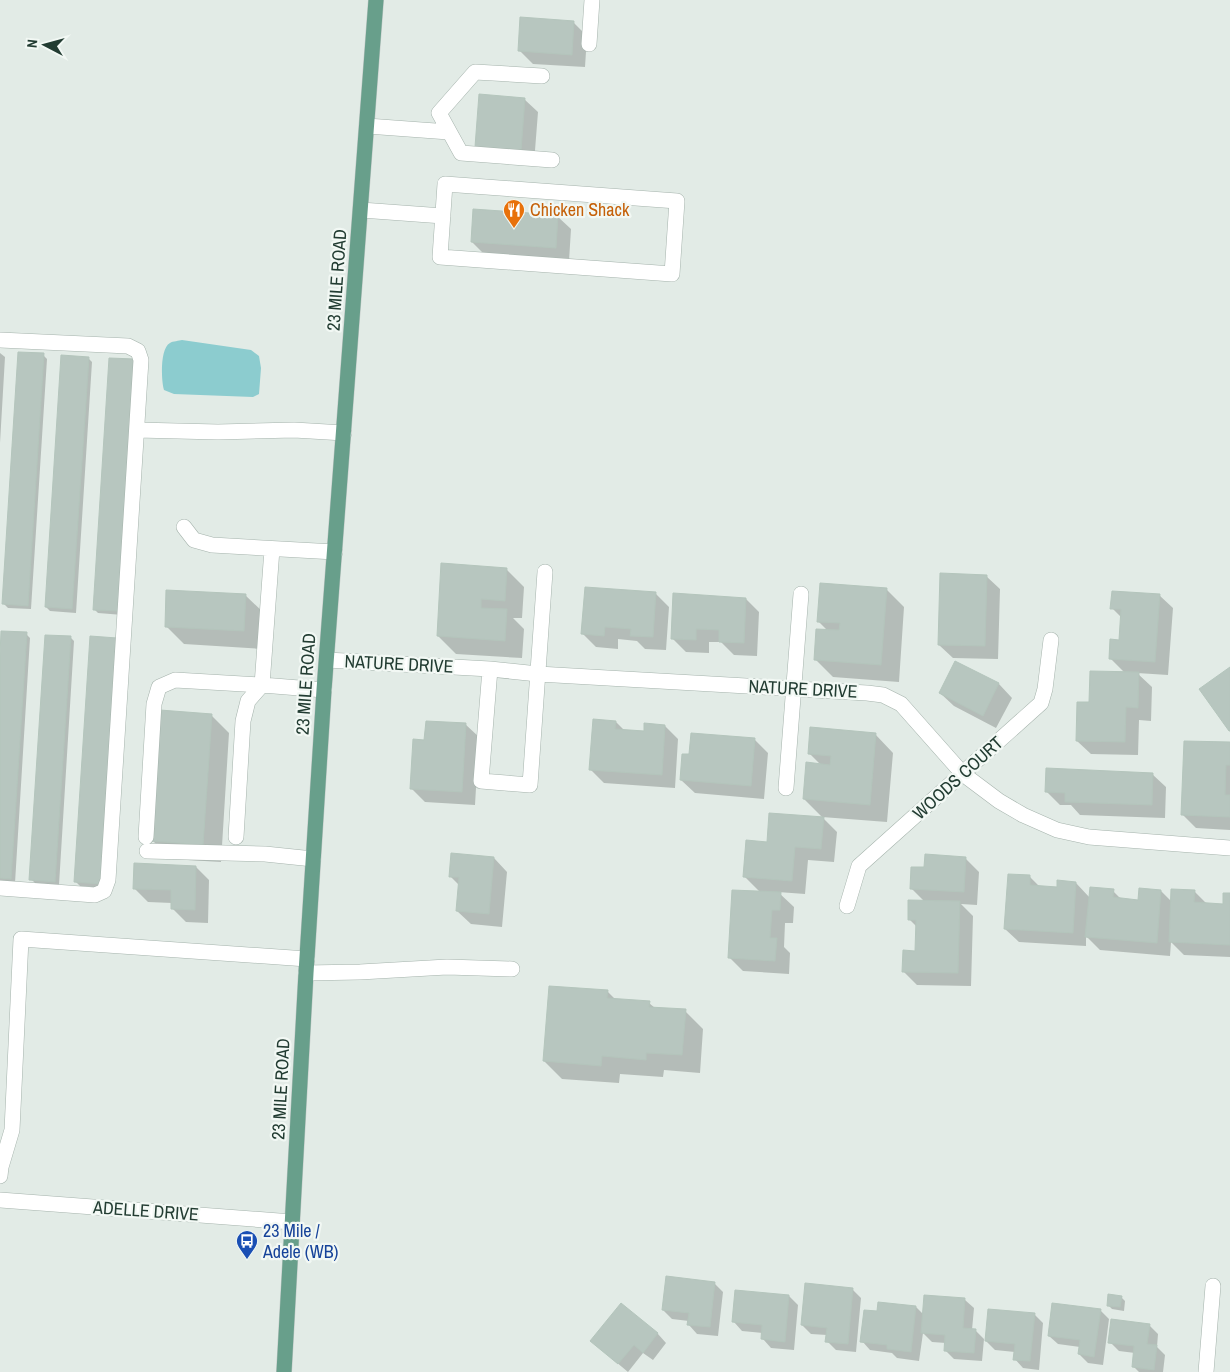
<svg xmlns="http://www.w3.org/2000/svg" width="1230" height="1372" font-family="'Archivo Narrow',sans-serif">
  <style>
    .water { fill: #8ccccf }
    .shadow { fill: #0003 }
    .building { fill: #b7c6bf; stroke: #b4c5bc }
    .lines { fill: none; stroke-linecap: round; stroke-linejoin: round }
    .minor-casing { stroke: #a5b3ac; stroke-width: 16 }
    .major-casing { stroke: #c1c8c6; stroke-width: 16 }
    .minor { stroke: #fff; stroke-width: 15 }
    .major { stroke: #689f8b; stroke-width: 15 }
    .labels { text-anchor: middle; stroke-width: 4.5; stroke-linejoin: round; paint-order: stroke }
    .food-label { font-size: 18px; fill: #c56008; stroke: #f2f8f4; text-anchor: start }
    .street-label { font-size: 18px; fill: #223c32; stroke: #f2f8f4 }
    .transit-label { font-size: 18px; fill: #164399; stroke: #f2f8f4; text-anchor: start }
  </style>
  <rect width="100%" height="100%" fill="#e2ebe6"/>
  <path class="water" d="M182 340 251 350 259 356 261 368 259 394 253 397 174 394 164 390C161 380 160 348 170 343 173 341 179 341 182 340Z"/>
  <path class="shadow" d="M573 22 587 36 585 67 533 64 519 50Z
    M524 99 538 112 534 163 490 160Z
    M557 216 571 229 569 261 485 255 472 242Z
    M0 353 5 357 0 443Z
    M43 355 47 359 31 609 8 608 4 604Z
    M88 358 92 362 76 613 50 611 46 607Z
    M110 359 123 615 98 613 94 609Z
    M506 569 524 587 522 618H513L524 629 522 658 456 654 438 636Z
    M986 576 1000 589 998 659 953 658 939 645Z
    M886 589 904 607 899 682 833 677 815 659 828 631 818 621Z
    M656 594 669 607 666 650 645 649 637 641 618 639V649L596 647 583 634Z
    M245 595 264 613 262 649 184 644 166 626Z
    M1159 595 1173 608 1168 675 1137 673 1152 687 1151 721 1139 720 1138 755 1091 754 1077 741 1090 704 1125 673 1110 658 1120 641 1122 618 1112 608Z
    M746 599 759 612 757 656 734 655 721 642H709V653L686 652 672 638Z
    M26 634 30 638 15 883 0 882V675Z
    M70 637 74 641 59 885 35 883 31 879Z
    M91 637 105 888 80 886 76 882Z
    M956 662 999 684 1012 698 996 728 954 706 940 693Z
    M211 715 229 733 221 862 171 859 153 841Z
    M616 722 624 730 645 732 665 726 678 739 675 788 604 783 590 769Z
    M465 724 479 737 475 805 425 802 412 789 426 741Z
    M875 734 893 753 887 822 822 817 804 799 821 765 809 753Z
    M754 739 768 753 764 799 695 793 681 780Z
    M1230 744V830L1196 828 1183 815Z
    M1152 774 1166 787 1165 818 1080 815 1071 805H1060L1046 791Z
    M823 818 837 832 834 862 808 860 805 894 778 892 794 907 793 923H785L784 947 790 953 789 974 743 971 729 957 760 892 745 877 768 843Z
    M494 858 507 872 502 927 471 924 457 911 460 886 450 876Z
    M965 858 979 872 977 905 961 904 973 916 971 986 917 985 903 971 916 952 917 927 909 919 925 902 911 888 925 869Z
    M196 867 209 880 208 923 186 922 172 908V903L148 902 134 888Z
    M1030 877 1040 887 1058 888 1076 883 1090 898 1113 891 1122 900 1139 901 1161 891 1172 902 1194 891 1207 904 1224 905 1230 894V957L1184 955 1171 942 1170 956 1100 950 1086 936V946L1019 942 1005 929Z
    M607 991 616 1000 649 1003 655 1008 685 1011 703 1029 700 1073 664 1070 663 1077 620 1074 619 1083 562 1079 544 1061Z
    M714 1283 723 1292 718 1336 697 1334 689 1325V1321L672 1319 663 1310Z
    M852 1289 861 1298 856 1352 836 1350 827 1341V1335L811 1334 802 1325Z
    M789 1296 798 1305 794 1350 771 1348 763 1339V1333L742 1331 734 1322Z
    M925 1297 965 1300 974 1308 972 1330H975L984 1339 982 1361 954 1359 945 1350 946 1343 932 1342 923 1333 919 1361 897 1358 892 1353 870 1350 862 1341 878 1313 916 1307 924 1315Z
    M1121 1297 1125 1301 1124 1311 1112 1309 1108 1305Z
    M621 1305 658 1334 666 1343 653 1360 643 1353 628 1372 591 1341Z
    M1100 1310 1109 1319 1103 1365 1088 1363 1079 1354 1080 1347 1058 1344 1049 1336Z
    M1034 1314 1043 1323 1039 1370 1023 1368 1015 1359V1352L995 1350 986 1341Z
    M1149 1325 1158 1334 1157 1347 1165 1355 1163 1372H1139L1133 1366 1135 1353 1119 1351 1110 1342Z"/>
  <path class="building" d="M520 17 574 21 572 55 518 51Z
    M479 94 525 98 521 151 475 147Z
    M473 209 558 215 556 248 471 242Z
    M18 352 44 353 28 606 2 604Z
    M61 355 89 357 72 609 45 607Z
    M109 358 135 359 119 611 93 610Z
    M441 563 507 568 505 601 481 599V608L507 609 505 641 437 636Z
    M940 573 987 575 985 646 938 645Z
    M820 583 887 588 881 665 814 660 816 629 839 630 840 623 817 622Z
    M585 587 656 592 653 637 630 636 631 629 605 627 604 636 581 634Z
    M166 590 246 594 244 631 165 627Z
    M1112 591 1160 594 1155 662 1109 659 1110 639 1119 640 1121 609H1110Z
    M673 593 746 598 744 643 719 642V630L696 629V640L671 639Z
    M1 631 27 632 11 879 0 878V655Z
    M45 635 71 636 55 882 29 880Z
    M90 636 117 638 101 884 74 882Z
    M955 661 999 683 983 716 939 693Z
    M1230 667V731H1229L1199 689Z
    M1090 671 1139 672 1138 708 1126 707 1125 742 1076 741 1077 702H1089Z
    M160 710 212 714 203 845 152 841Z
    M593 719 616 721 615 729 644 731V723L665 725 662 775 589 770Z
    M426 721 466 723 462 792 410 789 413 739 424 740Z
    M810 727 876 733 870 805 803 799 806 762 830 765 831 756 808 754Z
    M691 733 755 738 751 786 680 780 682 754H689Z
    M1184 741 1230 742V765H1226L1225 795H1230V817L1181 815Z
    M1046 768 1153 773 1152 805 1065 802V793L1045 792Z
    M769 813 824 817 821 849 795 847 792 881 743 877 746 840 767 842Z
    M451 853 494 857 489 914 456 911 459 877H449Z
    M925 854 966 857 964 892 910 889 911 867H924Z
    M134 863 196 866 195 910 171 909V890L133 889Z
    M1008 874 1030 875V885L1057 887V880L1076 882 1073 933 1004 929Z
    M1090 887 1114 889 1113 897 1138 900 1139 888 1161 890 1157 943 1085 937Z
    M1171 889 1195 890 1194 902 1223 904V893H1230V945L1169 942Z
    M732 890 781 892 780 910H772L770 938H777L775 961 728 958Z
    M908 900 960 901 958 973 902 972 903 950 915 951 916 920H908Z
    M549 986 608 990 607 998 650 1001 649 1007 686 1009 682 1055 646 1053V1060L602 1056 601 1066 543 1061Z
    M666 1276 715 1282 710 1327 687 1325 689 1313 662 1310Z
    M805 1283 853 1288 848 1344 825 1342 827 1328 801 1325Z
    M735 1290 789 1295 785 1342 761 1339 762 1325 732 1322Z
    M1108 1294 1122 1296 1120 1307 1107 1306Z
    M924 1295 965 1298 963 1328 976 1329 974 1353 944 1351 945 1335 921 1333Z
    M878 1302 916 1306 911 1352 887 1349V1345L860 1342 864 1310 877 1311Z
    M621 1303 658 1333 643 1353 634 1345 618 1364 590 1341Z
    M1052 1303 1101 1309 1094 1357 1078 1354 1080 1340 1048 1336Z
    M988 1309 1035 1313 1030 1361 1013 1360 1015 1344 985 1341Z
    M1111 1319 1150 1324 1147 1344 1157 1345 1154 1370 1132 1367 1134 1346 1108 1343Z"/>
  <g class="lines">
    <g class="minor-casing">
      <path id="minor" d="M589 44 592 0
        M542 76 475 72 439 113 461 153 552 160
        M367 126 449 132
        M445 184 677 201 672 274 440 257Z
        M361 210 443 216
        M0 340 128 346 138 351 141 360 108 880 104 891 95 895 0 888
        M137 430 218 432 294 430 344 433
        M184 527 194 540 212 545 335 552
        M327 660 490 669 538 674 867 693 883 695 901 704 963 774 999 801 1023 815 1057 830 1089 837 1230 848
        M490 669 481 781 530 785 545 572
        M786 788 801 594
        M146 837 154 704 159 687 175 680 262 685 324 690
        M236 837 243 721 248 701 262 685 272 549
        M147 851 265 854 313 859
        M847 906 859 866 1041 703 1045 689 1051 640
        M306 973 360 972 447 967 512 969
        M0 1176 1 1167 12 1130 21 939 307 959
        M0 1200 292 1222
        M1206 1372 1213 1286"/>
    </g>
    <g class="major-casing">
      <path id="major" d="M284 1372 306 973 324 690 376 0"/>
    </g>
    <use href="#minor" class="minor"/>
    <use href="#major" class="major"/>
  </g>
  <defs>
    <g id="restaurant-pin" transform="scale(1.125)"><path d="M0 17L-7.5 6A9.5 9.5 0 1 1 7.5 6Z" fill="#e8710a" stroke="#f2f8f4"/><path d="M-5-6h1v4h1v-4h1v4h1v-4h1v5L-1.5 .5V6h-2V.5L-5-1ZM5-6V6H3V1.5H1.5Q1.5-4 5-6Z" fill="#fff"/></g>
    <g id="bus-pin" transform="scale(1.125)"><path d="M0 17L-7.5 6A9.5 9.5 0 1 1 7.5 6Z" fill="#1a4fb4" stroke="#f2f8f4"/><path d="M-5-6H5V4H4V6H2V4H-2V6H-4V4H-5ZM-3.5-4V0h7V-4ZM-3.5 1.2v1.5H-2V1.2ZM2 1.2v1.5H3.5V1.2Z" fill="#fff"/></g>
  </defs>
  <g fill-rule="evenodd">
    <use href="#restaurant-pin" x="514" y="210"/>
    <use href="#bus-pin" x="247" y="1241"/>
  </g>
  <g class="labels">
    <g class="food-label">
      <text x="530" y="216">Chicken Shack</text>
    </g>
    <g class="street-label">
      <text transform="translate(337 280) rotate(-86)" y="6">23 MILE ROAD</text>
      <text transform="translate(399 664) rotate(3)" y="6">NATURE DRIVE</text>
      <text transform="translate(306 684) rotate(-86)" y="6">23 MILE ROAD</text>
      <text transform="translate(803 689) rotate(3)" y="6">NATURE DRIVE</text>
      <text transform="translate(958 778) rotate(-42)" y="6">WOODS COURT</text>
      <text transform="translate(281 1089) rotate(-87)" y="6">23 MILE ROAD</text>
      <text transform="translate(146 1211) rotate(4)" y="6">ADELLE DRIVE</text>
    </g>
    <g class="transit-label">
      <text x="263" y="1237">23 Mile /<tspan x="263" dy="21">Adele (WB)</tspan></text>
    </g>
  </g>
  <g transform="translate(45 45) rotate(276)" stroke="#f2f8f4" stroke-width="4" paint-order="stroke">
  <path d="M0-4L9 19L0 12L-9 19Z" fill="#223c32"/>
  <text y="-8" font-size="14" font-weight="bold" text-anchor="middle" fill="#223c32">N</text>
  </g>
</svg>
